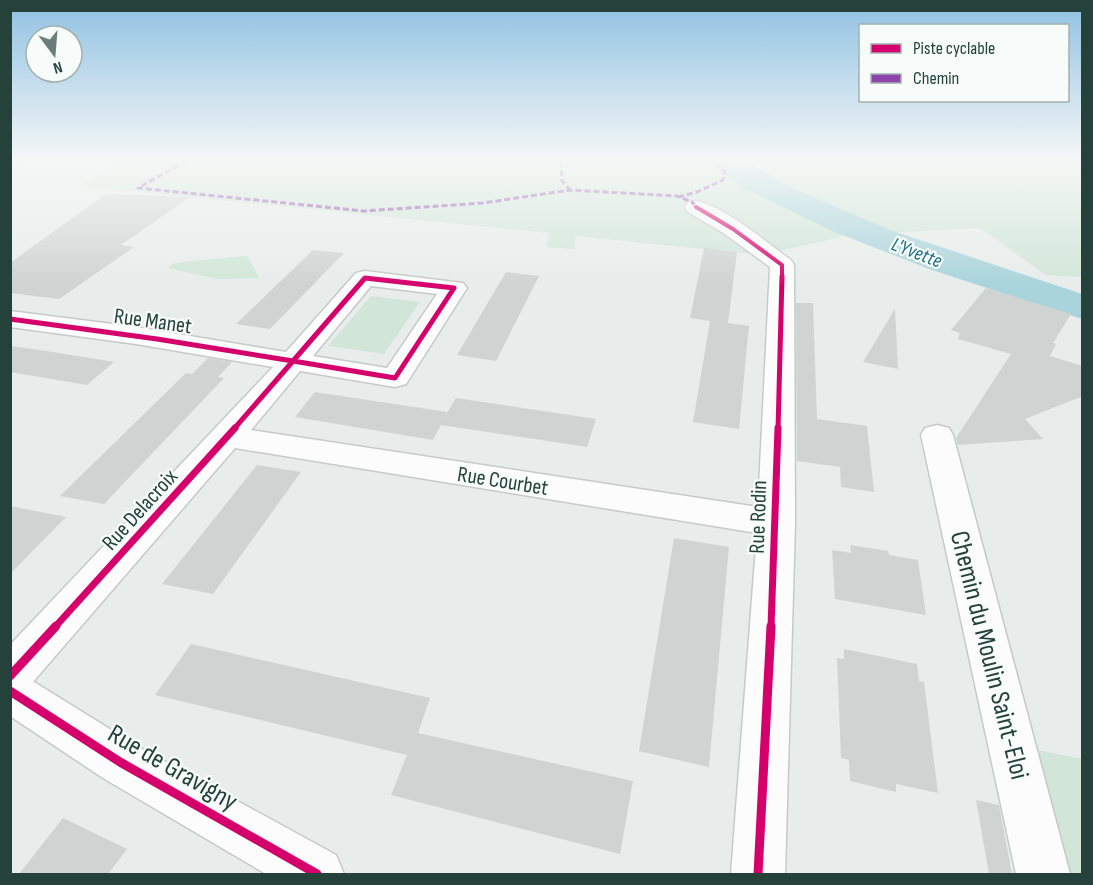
<svg xmlns="http://www.w3.org/2000/svg" width="1093" height="885" font-family="'Sofia Sans Condensed',sans-serif">
  <style>
    .green { fill: #d1e6d8 }
    .lines { fill: none; stroke-linecap: round; stroke-linejoin: round }
    .river { fill: #a9d4db; fill-rule: evenodd }
    .building { fill: #cfd4d2 }
    .minor-casing { stroke: #c5cac8; stroke-width: 3 }
    .tertiary-casing { stroke: #c5cac8; stroke-width: 3 }
    .minor { fill: #fcfcfc; fill-rule: evenodd }
    .tertiary { fill: #fcfcfc; fill-rule: evenodd }
    .quiet { stroke: #8e44ad; stroke-width: 3; stroke-dasharray: 6 3; stroke-linecap: butt }
    .cycleway-far3-casing { stroke: #f7fbf9; stroke-width: 6 }
    .cycleway-far2-casing { stroke: #f7fbf9; stroke-width: 8 }
    .cycleway-far1-casing { stroke: #f7fbf9; stroke-width: 10 }
    .cycleway-casing { stroke: #f7fbf9; stroke-width: 13 }
    .cycleway-far3 { stroke: #d6006c; stroke-width: 4 }
    .cycleway-far2 { stroke: #d6006c; stroke-width: 5 }
    .cycleway-far1 { stroke: #d6006c; stroke-width: 7 }
    .cycleway { stroke: #d6006c; stroke-width: 9 }
    .labels { text-anchor: middle; stroke-width: 4.5; stroke-linejoin: round; paint-order: stroke }
    .far-water-label { font-size: 20px; font-style: italic; fill: #1c6f80; stroke: #f7fbf9 }
    .street-label { font-size: 22px; fill: #24423a; stroke: #f7fbf9 }
    .near-street-label { font-size: 27px; fill: #24423a; stroke: #f7fbf9 }
  </style>
  <rect width="100%" height="100%" fill="#e8edeb"/>
  <path class="green" d="M122 161H1082V277L1046 275 980 228 849 235 763 255 576 236 574 249 547 247 549 233 78 186Z
    M244 256 248 257 259 278 218 279 168 268 174 263Z
    M371 296 420 302 384 354 328 346Z
    M1032 749 1082 759V874H1063Z"/>
  <g class="lines">
    <path class="river" d="M714 161H747L790 187 890 230 1082 294V319L932 270 832 231 746 189 727 175Z"/>
  </g>
  <path class="building" d="M106 194 190 197 121 245 134 247 59 299 10 293V263Z
    M704 248 737 252 728 323 749 326 739 429 693 422 710 321 690 318Z
    M313 250 344 253 270 329 236 324Z
    M506 272 539 276 496 361 457 355Z
    M986 288 1071 314 1053 343 1056 344 1050 356 1083 366V396L1025 419 1043 439 958 445 956 438 1011 354 958 339 960 333 951 330Z
    M796 303H813L817 419 867 426 874 492 841 487 840 467 797 461Z
    M895 309 898 369 863 362Z
    M10 346 40 350 114 362 87 385 10 372Z
    M208 358 232 362 218 377 224 378 104 504 60 496 186 373 192 374Z
    M315 392 447 412 442 421 456 398 596 419 587 447 441 425 433 440 295 417Z
    M257 465 301 472 213 594 162 584Z
    M10 506 66 517 10 574Z
    M674 538 729 547 709 767 639 751Z
    M850 545 888 551 889 555 918 560 926 615 835 599 832 550 851 553Z
    M191 644 430 698 418 733 633 781 620 854 391 795 407 755 155 695Z
    M844 649 917 664 919 681 924 682 938 793 896 784V792L850 781 849 760 841 758 837 658 844 659Z
    M976 800 999 805 1012 874H989Z
    M63 818 127 849 108 874H19Z"/>
  <g class="lines">
    <g class="minor-casing">
      <path id="minor" d="M10 161H22L20 165 10 168Z
        M696 201C728 208 764 241 791 260L794 265 795 523 785 874H731L757 533 235 448 26 690 10 695V645L273 367 136 344 10 327V311L136 327 286 352 356 273 365 271 463 283 467 288 406 384 395 387 300 371 251 430 758 507 770 267 725 234 688 212 685 207 688 202ZM371 286 437 294 387 368 313 356Z
        M937 425 949 428 953 435 1070 874H1016L921 435 925 428Z"/>
    </g>
    <g class="tertiary-casing">
      <path id="tertiary" d="M10 671 26 677 137 746 336 855 344 874H266L103 778 10 716Z"/>
    </g>
    <use href="#minor" class="minor"/>
    <use href="#tertiary" class="tertiary"/>
    <path class="quiet" d="M186 161 138 188 364 211 483 203 570 190 677 196 692 202 696 207
      M561 161 562 181 570 190
      M678 197 697 192 723 180 725 172 713 161"/>
    <g class="cycleway-far3-casing">
      <path id="cycleway-far3" d="M696 207 733 229 782 265V278"/>
    </g>
    <g class="cycleway-far2-casing">
      <path id="cycleway-far2" d="M365 278 454 288 395 378 293 361Z
        M10 319 157 339 293 361
        M233 430 293 361
        M778 430 782 276"/>
    </g>
    <g class="cycleway-far1-casing">
      <path id="cycleway-far1" d="M55 627 235 428
        M771 627 778 428"/>
    </g>
    <g class="cycleway-casing">
      <path id="cycleway" d="M10 676 56 626
        M10 691 120 762 317 874
        M758 874 771 626"/>
    </g>
    <use href="#cycleway-far3" class="cycleway-far3"/>
    <use href="#cycleway-far2" class="cycleway-far2"/>
    <use href="#cycleway-far1" class="cycleway-far1"/>
    <use href="#cycleway" class="cycleway"/>
  </g>
  <linearGradient id="sky" x2="0" y2="1"><stop stop-color="#8fc1e3"/><stop offset="0.56" stop-color="#f5f7f6"/><stop offset="1" stop-color="#f5f7f6" stop-opacity="0"/></linearGradient>
  <rect width="1093" height="285" fill="url(#sky)"/>
  <g class="labels">
    <g class="far-water-label">
      <text transform="translate(917 252) rotate(21)" y="7">L'Yvette</text>
    </g>
    <g class="street-label">
      <text transform="translate(153 320) rotate(8)" y="8">Rue Manet</text>
      <text transform="translate(503 480) rotate(9)" y="8">Rue Courbet</text>
      <text transform="translate(139 509) rotate(-48)" y="8">Rue Delacroix</text>
      <text transform="translate(757 517) rotate(-88)" y="8">Rue Rodin</text>
    </g>
    <g class="near-street-label">
      <text transform="translate(990 655) rotate(76)" y="9">Chemin du Moulin Saint-Eloi</text>
      <text transform="translate(173 767) rotate(30)" y="9">Rue de Gravigny</text>
    </g>
  </g>
  <rect width="1093" height="885" fill="none" stroke="#24423a" stroke-width="24"/>
  <rect x="859" y="24" width="210" height="78" fill="#f7fbf9" stroke="#a3b1ad" stroke-width="1.5"/>
  <rect x="871" y="44" width="30" height="9" fill="#d6006c" stroke="#a3b1ad" stroke-width="1.5"/>
  <text x="913" y="54" font-size="18" fill="#24423a">Piste cyclable</text>
  <rect x="871" y="74" width="30" height="9" fill="#8e44ad" stroke="#a3b1ad" stroke-width="1.5"/>
  <text x="913" y="84" font-size="18" fill="#24423a">Chemin</text>
  <g transform="translate(54 54) rotate(164)"><circle r="28" fill="#f7fbf9" stroke="#a3b1ad" stroke-width="1.5"/>
  <path d="M0-4.5L10 22L0 15L-10 22Z" fill="#697e78"/>
  <text y="-9" font-size="16" font-weight="bold" text-anchor="middle" fill="#24423a">N</text>
  </g>
</svg>
